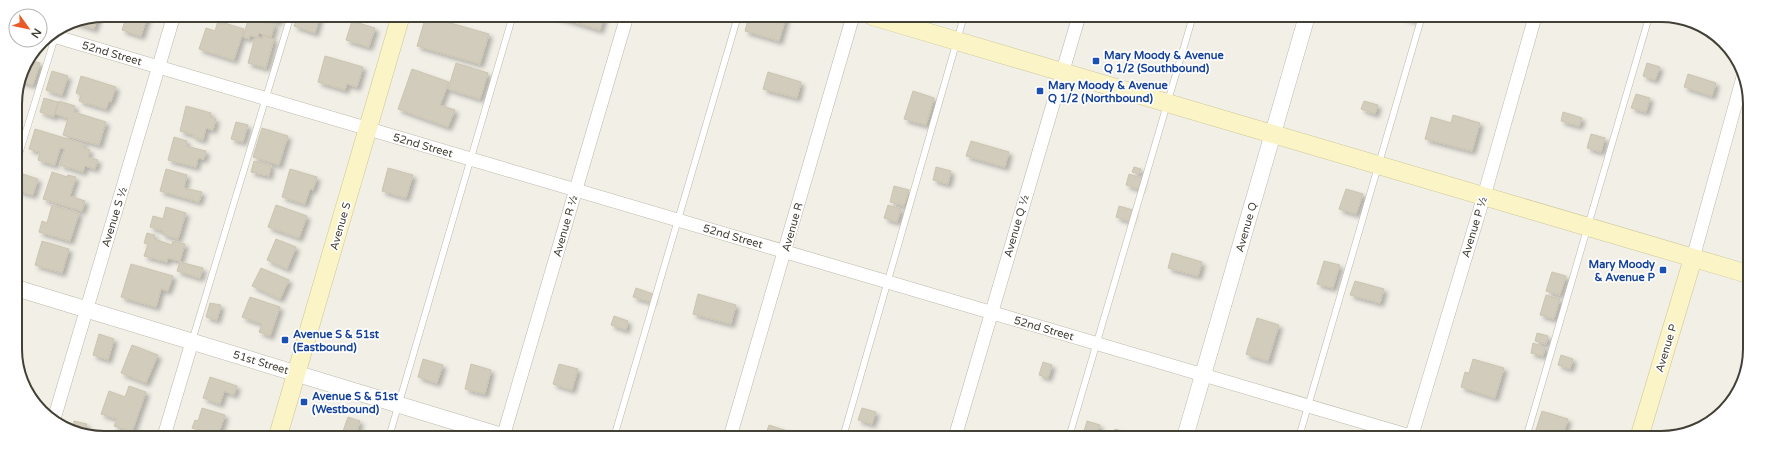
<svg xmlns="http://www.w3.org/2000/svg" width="1765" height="453" font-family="'Varela Round',sans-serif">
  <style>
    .building { fill: #d2ccbc; stroke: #ccc4b0; filter: url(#shadow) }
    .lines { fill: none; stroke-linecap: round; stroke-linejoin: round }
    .service-casing { stroke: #bcb8a9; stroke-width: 7 }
    .minor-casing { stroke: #bcb8a9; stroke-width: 14 }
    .tertiary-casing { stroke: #bcb8a9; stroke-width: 17 }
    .secondary-casing { stroke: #cec698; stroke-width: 19 }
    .service { stroke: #fff; stroke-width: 6 }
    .minor { stroke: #fff; stroke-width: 13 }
    .tertiary { stroke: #fff; stroke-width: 16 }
    .secondary { stroke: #faf4c7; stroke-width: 18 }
    .transit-dot { fill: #1a4fb4; stroke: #fff; stroke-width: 1.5 }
    .labels { text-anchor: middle; stroke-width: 3.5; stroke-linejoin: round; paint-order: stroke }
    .street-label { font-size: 11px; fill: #434036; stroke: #fff }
    .transit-label { font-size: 11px; font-weight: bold; fill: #164399; stroke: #fff; text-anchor: start }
    .rim { fill: none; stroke: #434036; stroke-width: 2 }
  </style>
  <defs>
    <filter id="shadow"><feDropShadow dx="3.5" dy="3.5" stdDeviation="2" flood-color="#0004"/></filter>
  </defs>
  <rect width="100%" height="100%" fill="#f1efe6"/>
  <path class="building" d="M127 15H148L141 36 122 30Z
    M262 15H280L278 22 262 17Z
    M298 15H320L315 33 294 26Z
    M551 15 604 16 600 30Z
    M98 16 94 29 73 22 74 21Z
    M426 16 489 34 480 64 417 46Z
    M749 16H781L786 17 779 41 745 31Z
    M1401 16H1416L1415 21Z
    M249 17 275 24 271 37 259 33 257 38 250 35 249 39 243 37Z
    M218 21 244 29 234 60 199 49 206 28 215 31Z
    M352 21 375 28 369 47 346 40Z
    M263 36 274 39 266 68 248 63 255 37 263 39Z
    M325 56 363 67 357 87 347 84 345 90 318 82Z
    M29 60 40 63 33 85 19 81 22 70Z
    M456 63 488 73 480 99 448 89Z
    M1647 63 1660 67 1655 80 1643 76Z
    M412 69 449 82 440 105 455 110 448 127 398 109Z
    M52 71 68 76 62 95 46 90Z
    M768 72 801 82 797 98 763 89Z
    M1688 74 1716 83 1712 96 1684 87Z
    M81 76 116 87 111 102 109 101 106 109 79 101 81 95 76 93Z
    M913 91 934 98 926 125 904 119Z
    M1636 94 1650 98 1646 112 1631 108Z
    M44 98 58 102 54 117 40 112Z
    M59 101 75 106 74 112 106 122 99 145 63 135 68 118 55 114Z
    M1364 101 1378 105 1375 114 1361 109Z
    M186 106 211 113 210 117 216 119 213 130 206 128 203 140 193 137 194 135 180 131Z
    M1563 112 1582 118 1579 126 1561 121Z
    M1453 115 1480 123 1472 151 1425 139 1431 117 1451 123Z
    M236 122 248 125 243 142 231 139Z
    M262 128 288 136 279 165 253 157Z
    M35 129 84 144 83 148 90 150 88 157 98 160 95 169 85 166 83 172 60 165 65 149 60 148 55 165 38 160 40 152 29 149Z
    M1591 134 1605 138 1601 152 1587 148Z
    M174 137 187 141 186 146 206 151 204 159 198 158 196 167 168 160Z
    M971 141 1009 152 1005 167 966 156Z
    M254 161 271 165 269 176 251 172Z
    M936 167 951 171 948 184 933 180Z
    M1134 167 1141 169 1139 174 1132 172Z
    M388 168 413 175 406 198 382 191Z
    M166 169 187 175 184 188 202 192 199 202 160 191Z
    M290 169 317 177 313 190 310 189 305 204 282 197Z
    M52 172 67 177 68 175 76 177 70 196 85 201 82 211 43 199Z
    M23 174 38 179 33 195 18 191Z
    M1129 174 1142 178 1139 189 1126 185Z
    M894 186 909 190 904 206 890 202Z
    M1346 189 1363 194 1356 214 1339 209Z
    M52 205 79 213 70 241 39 232 42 221 47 223Z
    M276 205 307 216 299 238 268 227Z
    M888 205 901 209 897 222 884 218Z
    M1119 206 1133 210 1129 221 1116 217Z
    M166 207 186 213 178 239 162 234 163 231 150 227 153 216 163 219Z
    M147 233 155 235 154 239 172 245 173 241 185 244 180 261 168 258 167 262 144 256 148 244 144 243Z
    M276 239 296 247 287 269 267 260Z
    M42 241 69 249 62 273 35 265Z
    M1172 253 1202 262 1198 276 1168 268Z
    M1324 261 1340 265 1333 288 1317 284Z
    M180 262 203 268 200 278 177 271Z
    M131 264 173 276 168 291 161 289 156 307 121 297Z
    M261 268 289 280 280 299 252 286Z
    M1552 272 1566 276 1560 295 1546 291Z
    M1355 281 1384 289 1380 303 1350 295Z
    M636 288 653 294 651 302 633 297Z
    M698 294 736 305 731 324 693 314Z
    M1546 295 1560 299 1554 319 1540 315Z
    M250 297 280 307 270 336 259 332 262 324 242 317Z
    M210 303 221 305 217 320 206 317Z
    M614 316 628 321 626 330 611 325Z
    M1257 318 1279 325 1268 361 1246 354Z
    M1537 333 1548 336 1546 344 1535 341Z
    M99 334 114 339 108 360 93 355Z
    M1533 343 1545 347 1543 356 1531 353Z
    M132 345 158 355 146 383 121 373Z
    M1561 355 1573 359 1570 369 1558 365Z
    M423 359 443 365 437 383 418 377Z
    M1473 359 1504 368 1495 398 1461 387 1465 372 1469 373Z
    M1043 362 1052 365 1048 378 1039 375Z
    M471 364 491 370 485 394 465 389Z
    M559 364 578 369 572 390 553 384Z
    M210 377 237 386 234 395 224 391 220 404 203 398Z
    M129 386 146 392 132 432 114 426 117 419 101 414 109 391 125 397Z
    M202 408 225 415 218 436 192 428 195 420 198 421Z
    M862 408 876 412 872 424 858 420Z
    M1542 411 1568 419 1562 438H1541L1534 436Z
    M348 417 360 421 356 435 343 431Z
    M74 421 87 424 84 435 72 429Z
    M1087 421 1100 425 1096 437 1083 435Z
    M769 425 803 436V437H765Z
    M1115 429 1141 437H1113Z
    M114 431 123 435 122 436H111Z"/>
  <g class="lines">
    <g class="service-casing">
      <path id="service" d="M16 164 55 37
        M192 341 291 15
        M389 437 513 15
        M614 437 738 16
        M843 437 964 16
        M1069 437 1193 16
        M1299 437 1422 16
        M1526 438 1649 17"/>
    </g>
    <g class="minor-casing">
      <path id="minor" d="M50 35 1417 438
        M1693 258 1743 77
        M54 419 174 15
        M164 436 192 342
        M503 437 627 16
        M730 437 853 16
        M955 437 1079 16
        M1411 438 1484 196 1535 17"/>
    </g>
    <g class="tertiary-casing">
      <path id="tertiary" d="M16 288 505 437
        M1185 437 1307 16"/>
    </g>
    <g class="secondary-casing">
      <path id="secondary" d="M872 16 1748 274
        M278 436 401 15
        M1639 438 1693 258"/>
    </g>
    <use href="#service" class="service"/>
    <use href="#minor" class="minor"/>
    <use href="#tertiary" class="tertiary"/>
    <use href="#secondary" class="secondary"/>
  </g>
  <g class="transit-dot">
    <rect x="1092" y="57" width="8" height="8" rx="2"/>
    <rect x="1036" y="87" width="8" height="8" rx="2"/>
    <rect x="1659" y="266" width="8" height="8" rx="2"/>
    <rect x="281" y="336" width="8" height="8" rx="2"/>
    <rect x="300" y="398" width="8" height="8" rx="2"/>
  </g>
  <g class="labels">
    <g class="street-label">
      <text transform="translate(112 53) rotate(16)" y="4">52nd Street</text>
      <text transform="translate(423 145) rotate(16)" y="4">52nd Street</text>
      <text transform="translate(114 217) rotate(-73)" y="4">Avenue S ½</text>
      <text transform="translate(340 226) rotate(-74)" y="4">Avenue S</text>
      <text transform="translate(565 226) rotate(-74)" y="4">Avenue R ½</text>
      <text transform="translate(1016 226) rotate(-74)" y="4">Avenue Q ½</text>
      <text transform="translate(792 227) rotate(-74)" y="4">Avenue R</text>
      <text transform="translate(1246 227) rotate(-74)" y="4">Avenue Q</text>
      <text transform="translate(1474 227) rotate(-73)" y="4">Avenue P ½</text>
      <text transform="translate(733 236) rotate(16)" y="4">52nd Street</text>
      <text transform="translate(1044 328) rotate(16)" y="4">52nd Street</text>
      <text transform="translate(1666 348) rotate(-73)" y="4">Avenue P</text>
      <text transform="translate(261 362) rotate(17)" y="4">51st Street</text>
    </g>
    <g class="transit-label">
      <text x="1104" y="59">Mary Moody &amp; Avenue<tspan x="1104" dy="13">Q 1/2 (Southbound)</tspan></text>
      <text x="1048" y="89">Mary Moody &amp; Avenue<tspan x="1048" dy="13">Q 1/2 (Northbound)</tspan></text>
      <text x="1655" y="268" text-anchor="end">Mary Moody<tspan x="1655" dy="13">&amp; Avenue P</tspan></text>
      <text x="293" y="338">Avenue S &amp; 51st<tspan x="293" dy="13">(Eastbound)</tspan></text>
      <text x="312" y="400">Avenue S &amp; 51st<tspan x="312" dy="13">(Westbound)</tspan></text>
    </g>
  </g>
  <path d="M0 0H1765V453H0ZM104 22H1661A82 82 0 0 1 1743 104V349A82 82 0 0 1 1661 431H104A82 82 0 0 1 22 349V104A82 82 0 0 1 104 22Z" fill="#fff" fill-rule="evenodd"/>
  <path class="rim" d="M104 22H1661A82 82 0 0 1 1743 104V349A82 82 0 0 1 1661 431H104A82 82 0 0 1 22 349V104A82 82 0 0 1 104 22Z"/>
  <g transform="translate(28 28) rotate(123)"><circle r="19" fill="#ffffff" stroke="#b4b3af"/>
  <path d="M0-3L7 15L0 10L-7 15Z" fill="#e85b26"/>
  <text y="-6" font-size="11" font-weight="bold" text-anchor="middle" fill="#434036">N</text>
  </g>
</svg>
